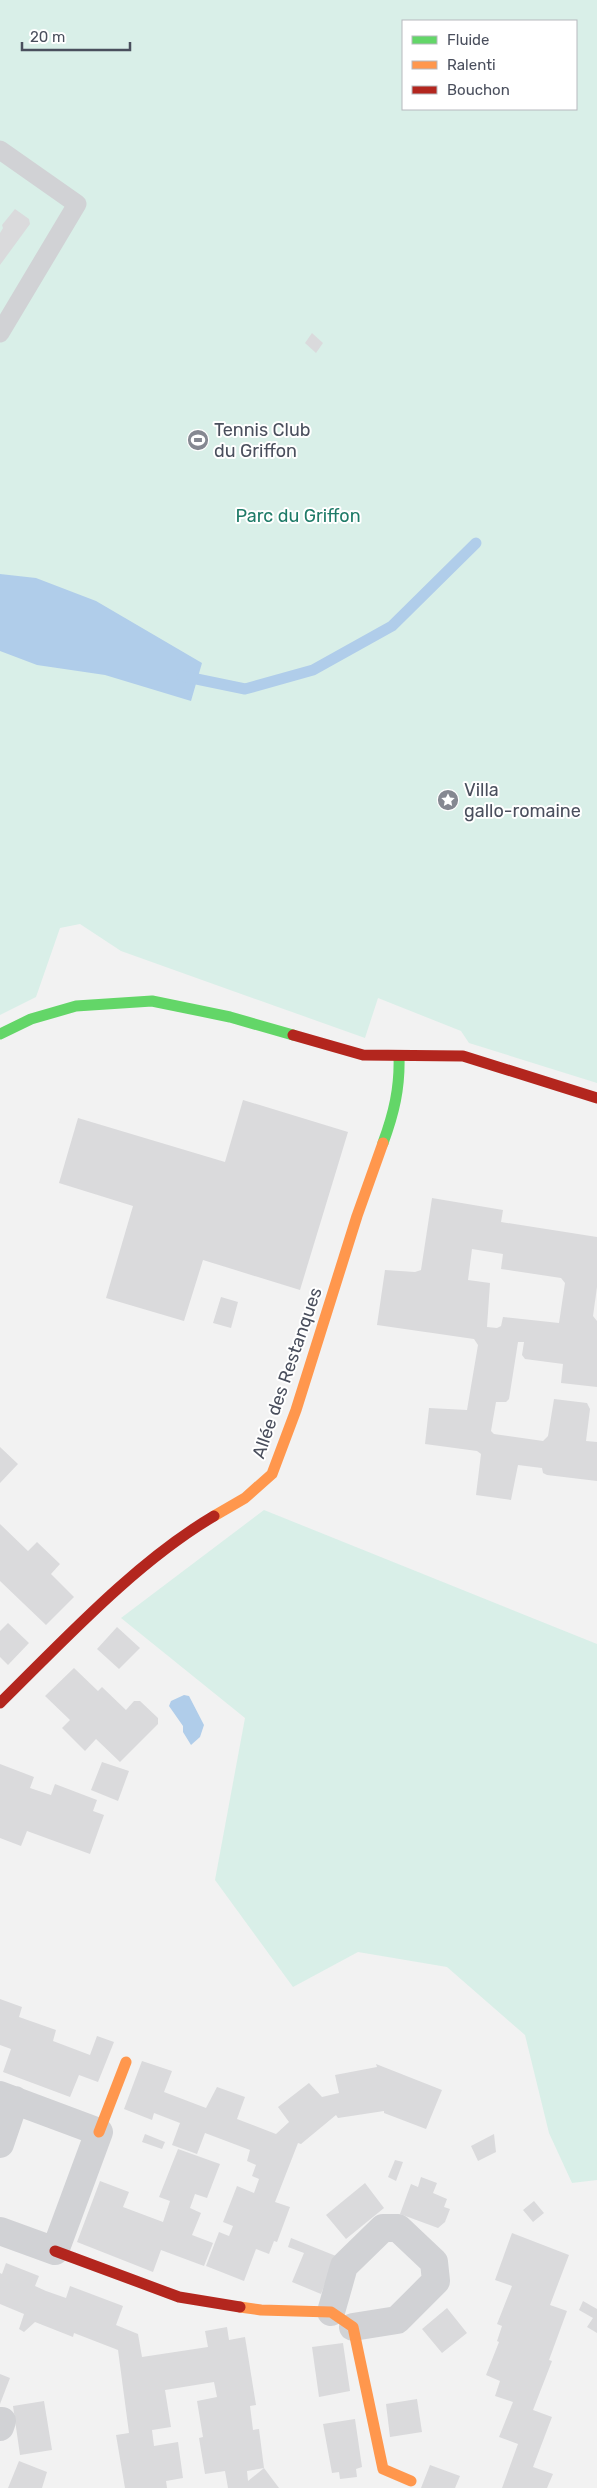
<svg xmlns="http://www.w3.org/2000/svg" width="597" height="2488" font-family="Rubik,sans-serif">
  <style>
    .green { fill: #d9efe8; fill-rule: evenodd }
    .water { fill: #b0cdea }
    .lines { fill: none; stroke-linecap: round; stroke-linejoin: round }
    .stream { stroke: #b0cdea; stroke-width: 11 }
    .building { fill: #dadadc; fill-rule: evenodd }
    .lane { stroke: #d1d2d5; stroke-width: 19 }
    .street { stroke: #d1d2d5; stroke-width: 28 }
    .fast { stroke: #63d668; stroke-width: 11 }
    .slow { stroke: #ff974d; stroke-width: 11 }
    .jam { stroke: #b3261e; stroke-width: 11 }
    .labels { text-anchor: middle; stroke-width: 4; stroke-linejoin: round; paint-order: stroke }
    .poi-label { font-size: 18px; fill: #4a4f5d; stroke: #fff; text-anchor: start }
    .park-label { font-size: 18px; fill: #1f7b68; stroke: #fff }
    .street-label { font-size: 18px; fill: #4a4f5d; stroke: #fff }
  </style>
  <rect width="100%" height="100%" fill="#f2f2f2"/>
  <path class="green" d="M0 0H597V1083L469 1043 461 1031 378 998 365 1038 121 951 80 924 60 928 36 997 0 1015ZM403 21H576V109H403Z
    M264 1510 597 1644V2180L572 2183 549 2133 525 2035 447 1967 358 1952 293 1987 215 1880 245 1718 121 1618Z"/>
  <path class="water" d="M0 574 36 578 96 601 202 663 191 701 105 675 37 665 0 651Z
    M184 1695 189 1696 204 1725 200 1737 191 1745 183 1732V1726L169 1706 171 1701Z"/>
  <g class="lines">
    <path class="stream" d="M182 676 245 689 313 670 392 626 476 543"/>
  </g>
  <path class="building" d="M15 209 29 219 30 224 0 265V233L3 228 2 225Z
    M312 333 323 343 316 353 305 343Z
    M243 1100 348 1132 300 1290 203 1260 184 1321 106 1298 133 1206 59 1183 78 1118 225 1162Z
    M432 1198 503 1210 501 1222 597 1237V1287L593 1316 597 1321V1387L561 1383 563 1364 525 1359 522 1355 524 1342H518L509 1399 506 1402H496L491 1431 494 1434 543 1441 548 1436 554 1399 587 1403 590 1409 586 1441 597 1442V1481L547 1475 543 1473 542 1468 518 1465 511 1500 476 1495 481 1454 477 1451 425 1444 429 1408 467 1410 478 1345 474 1339 377 1325 385 1270 415 1272 421 1270ZM472 1249 503 1254 501 1269 561 1278 565 1283 559 1323 503 1317 501 1326 497 1328 487 1327 490 1283 468 1280Z
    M221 1297 238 1302 231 1328 213 1323Z
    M0 1447 18 1464 0 1483Z
    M0 1524 28 1551 37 1542 60 1564 51 1574 74 1597 46 1625 0 1581Z
    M8 1623 29 1643 8 1665 0 1657V1631Z
    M117 1627 140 1648 119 1669 97 1649Z
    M74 1668 98 1691 102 1687 126 1710 134 1701H140L158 1718V1724L120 1762 96 1739 85 1751 62 1728 70 1720 45 1696Z
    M102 1762 129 1771 118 1801 91 1790Z
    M0 1764 34 1777 30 1788 51 1795 55 1784 97 1800 93 1811 104 1815 90 1854 27 1831 21 1846 0 1838Z
    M0 1999 22 2007 19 2017 56 2030 53 2041 90 2055 97 2036 114 2042 98 2082 79 2075 70 2097 3 2072 11 2049 0 2045Z
    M142 2061 172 2071 164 2092 206 2108 217 2087 245 2097 237 2119 276 2134 289 2122 278 2107 309 2083 322 2097 339 2093 335 2075 377 2067 376 2064 442 2090 426 2129 384 2113V2111L338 2118 336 2115 301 2144 298 2143 275 2202 290 2207 277 2242 274 2241 269 2254 256 2249 244 2281 206 2266 219 2232 229 2236 233 2226 223 2222 237 2186 254 2193 259 2179 252 2176 256 2165 247 2161 250 2150 205 2133 197 2154 172 2145 180 2123 154 2113 152 2120 124 2109Z
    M145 2134 165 2142 162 2149 142 2142Z
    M494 2134 496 2152 478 2161 471 2146Z
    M178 2149 220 2164 207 2198 195 2194 190 2208 201 2213 192 2235 213 2243 204 2266 161 2250 153 2272 77 2242 100 2181 129 2192 123 2207 163 2222 170 2201 159 2197Z
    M395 2160 403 2162 396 2181 388 2177Z
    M421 2177 437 2183 433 2193 447 2199 444 2207 450 2209 445 2222 438 2228 400 2214 411 2184 418 2187Z
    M365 2183 384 2208 346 2239 326 2215Z
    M534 2201 544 2213 533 2222 523 2210Z
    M512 2233 569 2255 550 2305 567 2311 549 2360 552 2361 533 2410 552 2417 533 2467 553 2474 547 2488H502L518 2444 499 2437 513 2402 495 2396 500 2381 486 2375 499 2342 497 2341 502 2326 497 2324 512 2286 495 2280Z
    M291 2238 336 2256 321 2294 292 2282 304 2253 288 2247Z
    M6 2263 39 2276 35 2286 46 2291 66 2298 70 2286 123 2306 116 2325 138 2334 142 2357 208 2347 205 2331 227 2327 229 2340 245 2337 256 2405 250 2406 253 2430 259 2429 264 2468 247 2471 248 2481 264 2468 279 2488H228L225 2471 205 2474 199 2438 203 2437 197 2401 217 2397 214 2382 165 2390 171 2427 152 2430 154 2446 178 2442 183 2478 166 2481 167 2488H125L116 2435 129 2433 118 2350 74 2333 73 2337 35 2322 24 2332 19 2329 24 2314 0 2304V2273L2 2274Z
    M583 2301 597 2309V2333L587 2327 593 2318 579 2310Z
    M447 2308 467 2333 442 2353 422 2329Z
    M343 2343 350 2391 319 2397 312 2347Z
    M0 2374 10 2378 0 2404Z
    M417 2399 422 2432 390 2437 386 2404Z
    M44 2401 52 2450 20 2455 13 2406Z
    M355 2419 362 2467 356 2469 357 2477 340 2479 339 2472 332 2473 323 2424Z
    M19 2461 47 2472 42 2488H8Z
    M430 2465 460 2476 455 2488H421Z"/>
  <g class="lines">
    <path class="lane" d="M0 150 77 204 0 333"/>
    <path class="street" d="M0 2095 99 2132 55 2251 0 2231
      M0 2144 15 2100
      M331 2312 344 2266 383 2228H398L434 2262 436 2281 397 2320 353 2327
      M0 2421H2L0 2427"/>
    <path class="fast" d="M0 1034 31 1019 76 1006 152 1001 230 1017 293 1035
      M383 1143C394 1113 400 1088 399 1056"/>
    <path class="slow" d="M214 1516 245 1498 272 1474 296 1410 357 1216 383 1143
      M99 2132 126 2062
      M240 2307 261 2310 331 2312 353 2327 383 2469 411 2481"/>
    <path class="jam" d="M293 1035 363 1055 463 1056 597 1098
      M0 1703C65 1639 136 1562 214 1516
      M55 2251 179 2297 240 2307"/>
  </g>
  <defs>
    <g id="stadium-disc" transform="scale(1.125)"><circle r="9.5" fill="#858891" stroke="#fff"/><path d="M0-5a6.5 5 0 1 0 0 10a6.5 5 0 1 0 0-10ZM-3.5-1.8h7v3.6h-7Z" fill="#fff"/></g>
    <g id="sight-disc" transform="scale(1.125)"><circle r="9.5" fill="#858891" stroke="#fff"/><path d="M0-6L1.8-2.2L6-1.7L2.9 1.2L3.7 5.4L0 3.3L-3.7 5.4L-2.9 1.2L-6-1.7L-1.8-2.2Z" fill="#fff"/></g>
  </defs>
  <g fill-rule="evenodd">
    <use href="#stadium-disc" x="198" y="440"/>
    <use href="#sight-disc" x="448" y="800"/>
  </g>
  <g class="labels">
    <g class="poi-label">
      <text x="214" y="436">Tennis Club<tspan x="214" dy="21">du Griffon</tspan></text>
      <text x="464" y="796">Villa<tspan x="464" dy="21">gallo-romaine</tspan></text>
    </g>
    <g class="park-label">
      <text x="298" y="522">Parc du Griffon</text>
    </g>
    <g class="street-label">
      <text transform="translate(287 1373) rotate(-71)" y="6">Allée des Restanques</text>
    </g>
  </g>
  <rect x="402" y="20" width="175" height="90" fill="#ffffff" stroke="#b7b9be"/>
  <rect x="412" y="36" width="25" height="8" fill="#63d668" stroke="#b7b9be"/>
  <text x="447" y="45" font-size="15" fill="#4a4f5d">Fluide</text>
  <rect x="412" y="61" width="25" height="8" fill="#ff974d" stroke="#b7b9be"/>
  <text x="447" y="70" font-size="15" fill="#4a4f5d">Ralenti</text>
  <rect x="412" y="86" width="25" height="8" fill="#b3261e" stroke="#b7b9be"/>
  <text x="447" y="95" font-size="15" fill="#4a4f5d">Bouchon</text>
  <path d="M22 42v8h108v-8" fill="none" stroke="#4a4f5d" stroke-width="2.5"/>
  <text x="30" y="42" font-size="15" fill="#4a4f5d" stroke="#ffffff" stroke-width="4" paint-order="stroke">20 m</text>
</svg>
